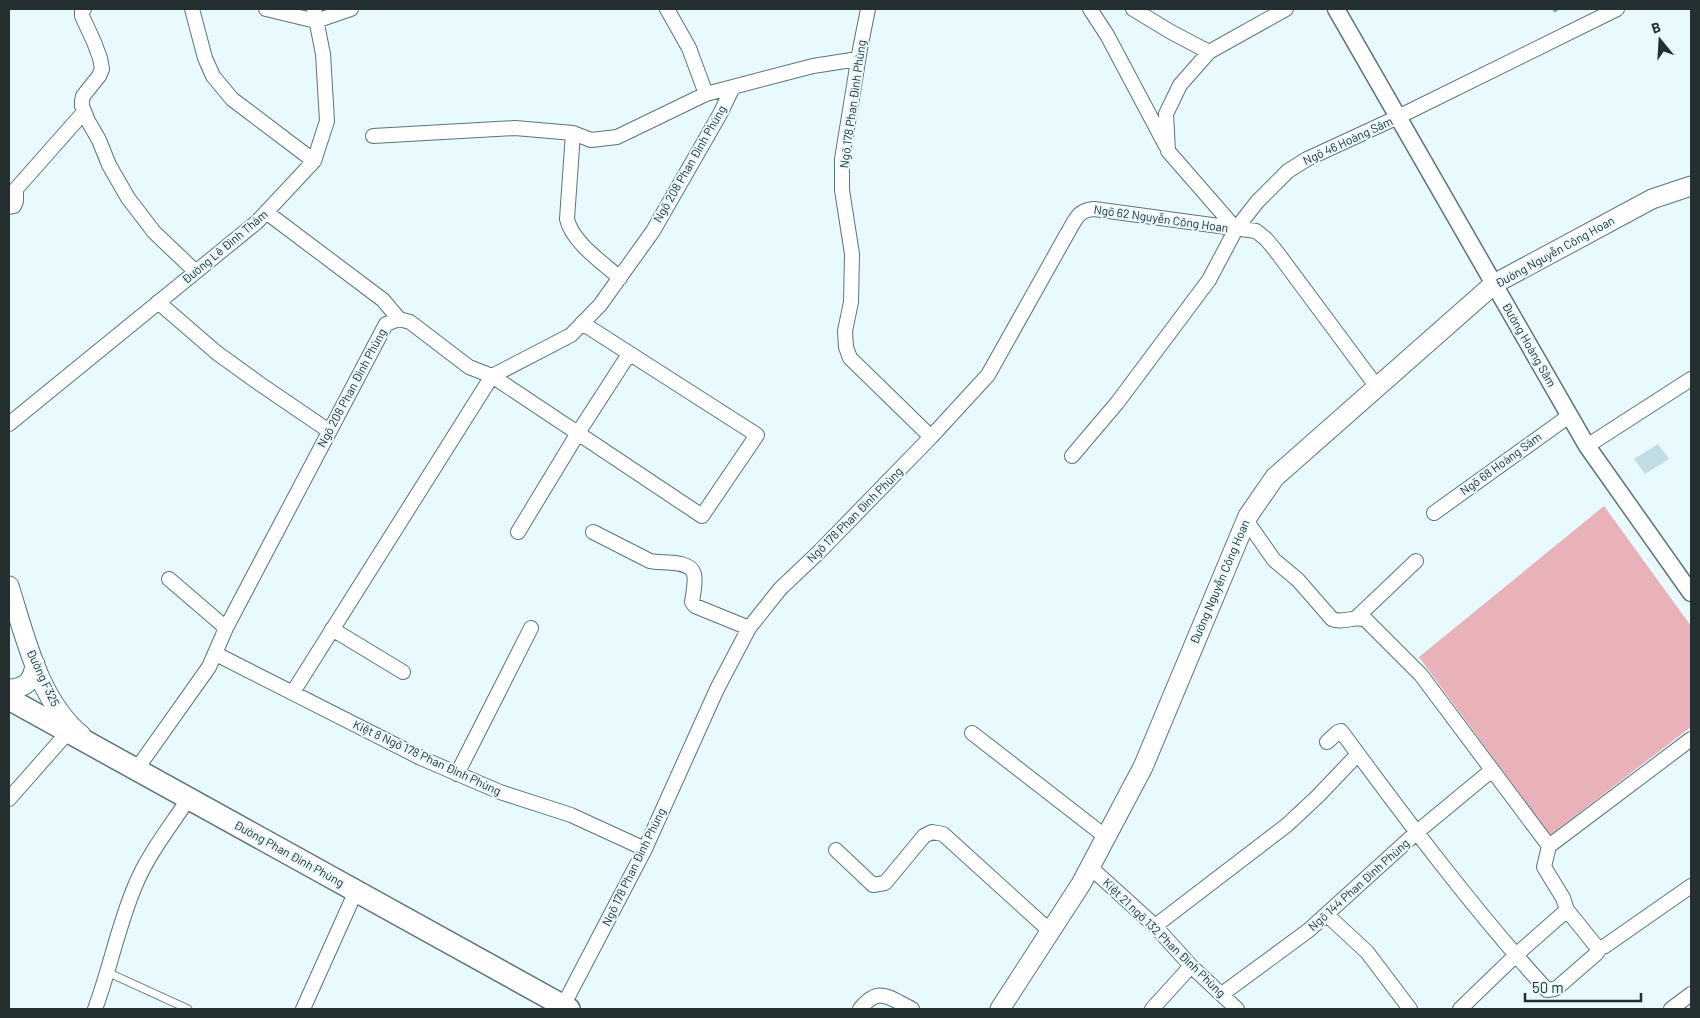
<svg xmlns="http://www.w3.org/2000/svg" width="1700" height="1018" font-family="Barlow,sans-serif">
  <style>
    .grass { fill: #e9b2b9 }
    .lines { fill: none; stroke-linecap: round; stroke-linejoin: round }
    .stream { stroke: #64afc0; stroke-width: 4.5 }
    .building { fill: #c0dde3 }
    .service-casing { stroke: #5a747a; stroke-width: 9 }
    .minor-casing { stroke: #5a747a; stroke-width: 16 }
    .tertiary-casing { stroke: #5a747a; stroke-width: 19 }
    .secondary-casing { stroke: #5a747a; stroke-width: 21 }
    .primary-casing { stroke: #5a747a; stroke-width: 24 }
    .service { stroke: #fff; stroke-width: 7 }
    .minor { stroke: #fff; stroke-width: 14 }
    .tertiary { stroke: #fff; stroke-width: 16 }
    .secondary { stroke: #fff; stroke-width: 19 }
    .primary { stroke: #fff; stroke-width: 21 }
    .labels { text-anchor: middle; stroke-width: 4; stroke-linejoin: round; paint-order: stroke }
    .street-label { font-size: 12px; fill: #242f32; stroke: #e9fafe }
  </style>
  <rect width="100%" height="100%" fill="#e9fafe"/>
  <path class="grass" d="M1604 506 1691 626V727L1550 835 1419 657Z"/>
  <g class="lines">
    <path class="stream" d="M1555 10 1556 9"/>
  </g>
  <path class="building" d="M1658 444 1669 459 1645 474 1634 459Z"/>
  <g class="lines">
    <g class="service-casing">
      <path id="service" d="M107 972 188 1009"/>
    </g>
    <g class="minor-casing">
      <path id="minor" d="M84 9 82 12V16L94 42 100 58 102 69 99 76 83 96 82 101V106L88 121 99 140 109 165 128 198 154 232 196 272
        M192 9 205 58 213 76 232 99 314 161
        M266 9 316 21 351 9
        M667 9 689 48 706 94
        M1090 9 1107 35 1166 146
        M1133 9 1171 32 1209 52
        M573 133 567 219C572 242 603 263 620 278
        M373 136 515 128 573 133 591 140 617 137 706 94 813 66 858 59
        M9 207 14 206 16 201V189L84 112
        M266 212 383 300 399 319
        M1236 229 1168 151 1166 114 1180 85 1209 52 1286 9
        M158 302 217 353 260 384 329 431
        M9 424 257 222 314 161 327 121 323 54 314 9
        M931 437 988 375 1067 234C1075 221 1077 210 1094 209L1256 231 1266 239 1276 251 1377 387
        M1587 446 1691 379
        M1072 456 1117 403 1209 280 1236 229 1257 202 1288 171 1307 159 1398 117 1617 9
        M1434 513 1569 416
        M1246 520 1274 560 1298 580 1332 619C1344 624 1354 615 1366 620L1421 675 1549 846
        M518 532 578 433 629 354
        M593 532 650 561C661 564 690 559 694 574 696 582 693 594 692 602L695 606 749 628
        M169 579 226 628
        M1356 618 1416 561
        M332 629 403 672
        M216 654 421 758 500 792 571 815 645 849
        M293 692 492 376 702 516 757 435 582 323
        M972 733 1106 837
        M1691 739 1549 846 1544 867 1563 898 1567 910 1596 946 1600 948 1605 946 1691 886
        M1327 742 1338 732 1341 731C1406 819 1473 909 1547 990L1554 989 1558 987 1596 954 1600 948
        M136 770 209 667 226 628 386 324 399 319 410 322 469 367 492 376 571 335 600 305 653 231 720 114 733 87
        M457 774 531 628
        M9 799 68 732
        M836 850 873 885 885 883 924 836 932 832 943 834 1050 931
        M1090 867 1155 926 1191 966 1237 1009
        M1327 915 1367 952 1410 1009
        M1155 926 1287 825 1318 796 1358 754
        M1222 994 1309 930 1417 832 1492 770
        M563 1006 645 849 717 689 749 628 780 589 820 551 931 437 850 358 846 347 845 331 851 302 852 254 842 190V159L860 49 868 9
        M95 1009C110 969 118 926 135 886 148 854 170 827 189 798
        M303 1009 356 891
        M860 1009C879 985 889 998 912 1009
        M1152 1009 1191 966
        M1460 1009 1516 955 1567 910
        M1671 1009 1691 994"/>
    </g>
    <g class="tertiary-casing">
      <path id="tertiary" d="M1336 9 1587 446 1691 593"/>
    </g>
    <g class="secondary-casing">
      <path id="secondary" d="M9 586C25 636 39 701 81 735
        M9 689C26 688 33 681 35 664
        M1000 1009 1081 884 1143 767 1248 516 1275 477 1494 284 1652 199 1691 186"/>
    </g>
    <g class="primary-casing">
      <path id="primary" d="M9 699 569 1009"/>
    </g>
    <use href="#service" class="service"/>
    <use href="#minor" class="minor"/>
    <use href="#tertiary" class="tertiary"/>
    <use href="#secondary" class="secondary"/>
    <use href="#primary" class="primary"/>
  </g>
  <g class="labels">
    <g class="street-label">
      <text transform="translate(853 104) rotate(-82)" y="4">Ngõ 178 Phan Đình Phùng</text>
      <text transform="translate(1348 141) rotate(-25)" y="4">Ngõ 46 Hoàng Sâm</text>
      <text transform="translate(690 164) rotate(-60)" y="4">Ngõ 208 Phan Đình Phùng</text>
      <text transform="translate(1161 219) rotate(8)" y="4">Ngõ 62 Nguyễn Công Hoan</text>
      <text transform="translate(225 247) rotate(-40)" y="4">Đường Lê Đình Thám</text>
      <text transform="translate(1555 252) rotate(-29)" y="4">Đường Nguyễn Công Hoan</text>
      <text transform="translate(1529 345) rotate(60)" y="4">Đường Hoàng Sâm</text>
      <text transform="translate(352 388) rotate(-62)" y="4">Ngõ 208 Phan Đình Phùng</text>
      <text transform="translate(1501 464) rotate(-36)" y="4">Ngõ 68 Hoàng Sâm</text>
      <text transform="translate(855 515) rotate(-45)" y="4">Ngõ 178 Phan Đình Phùng</text>
      <text transform="translate(1220 582) rotate(-67)" y="4">Đường Nguyễn Công Hoan</text>
      <text transform="translate(43 678) rotate(65)" y="4">Đường F325</text>
      <text transform="translate(427 758) rotate(25)" y="4">Kiệt 8 Ngõ 178 Phan Đình Phùng</text>
      <text transform="translate(289 854) rotate(29)" y="4">Đường Phan Đình Phùng</text>
      <text transform="translate(634 867) rotate(-64)" y="4">Ngõ 178 Phan Đình Phùng</text>
      <text transform="translate(1359 885) rotate(-42)" y="4">Ngõ 144 Phan Đình Phùng</text>
      <text transform="translate(1164 938) rotate(44)" y="4">Kiệt 21 ngõ 132 Phan Đình Phùng</text>
    </g>
  </g>
  <rect width="1700" height="1018" fill="none" stroke="#242f32" stroke-width="20"/>
  <g transform="translate(1660 40) rotate(342)" stroke="#e9fafe" stroke-width="4" paint-order="stroke">
  <path d="M0-4L9 19L0 12L-9 19Z" fill="#242f32"/>
  <text y="-8" font-size="14" font-weight="bold" text-anchor="middle" fill="#242f32">B</text>
  </g>
  <path d="M1525 993v8h116v-8" fill="none" stroke="#242f32" stroke-width="2.5"/>
  <text x="1532" y="993" font-size="15" fill="#242f32" stroke="#e9fafe" stroke-width="4" paint-order="stroke">50 m</text>
</svg>
